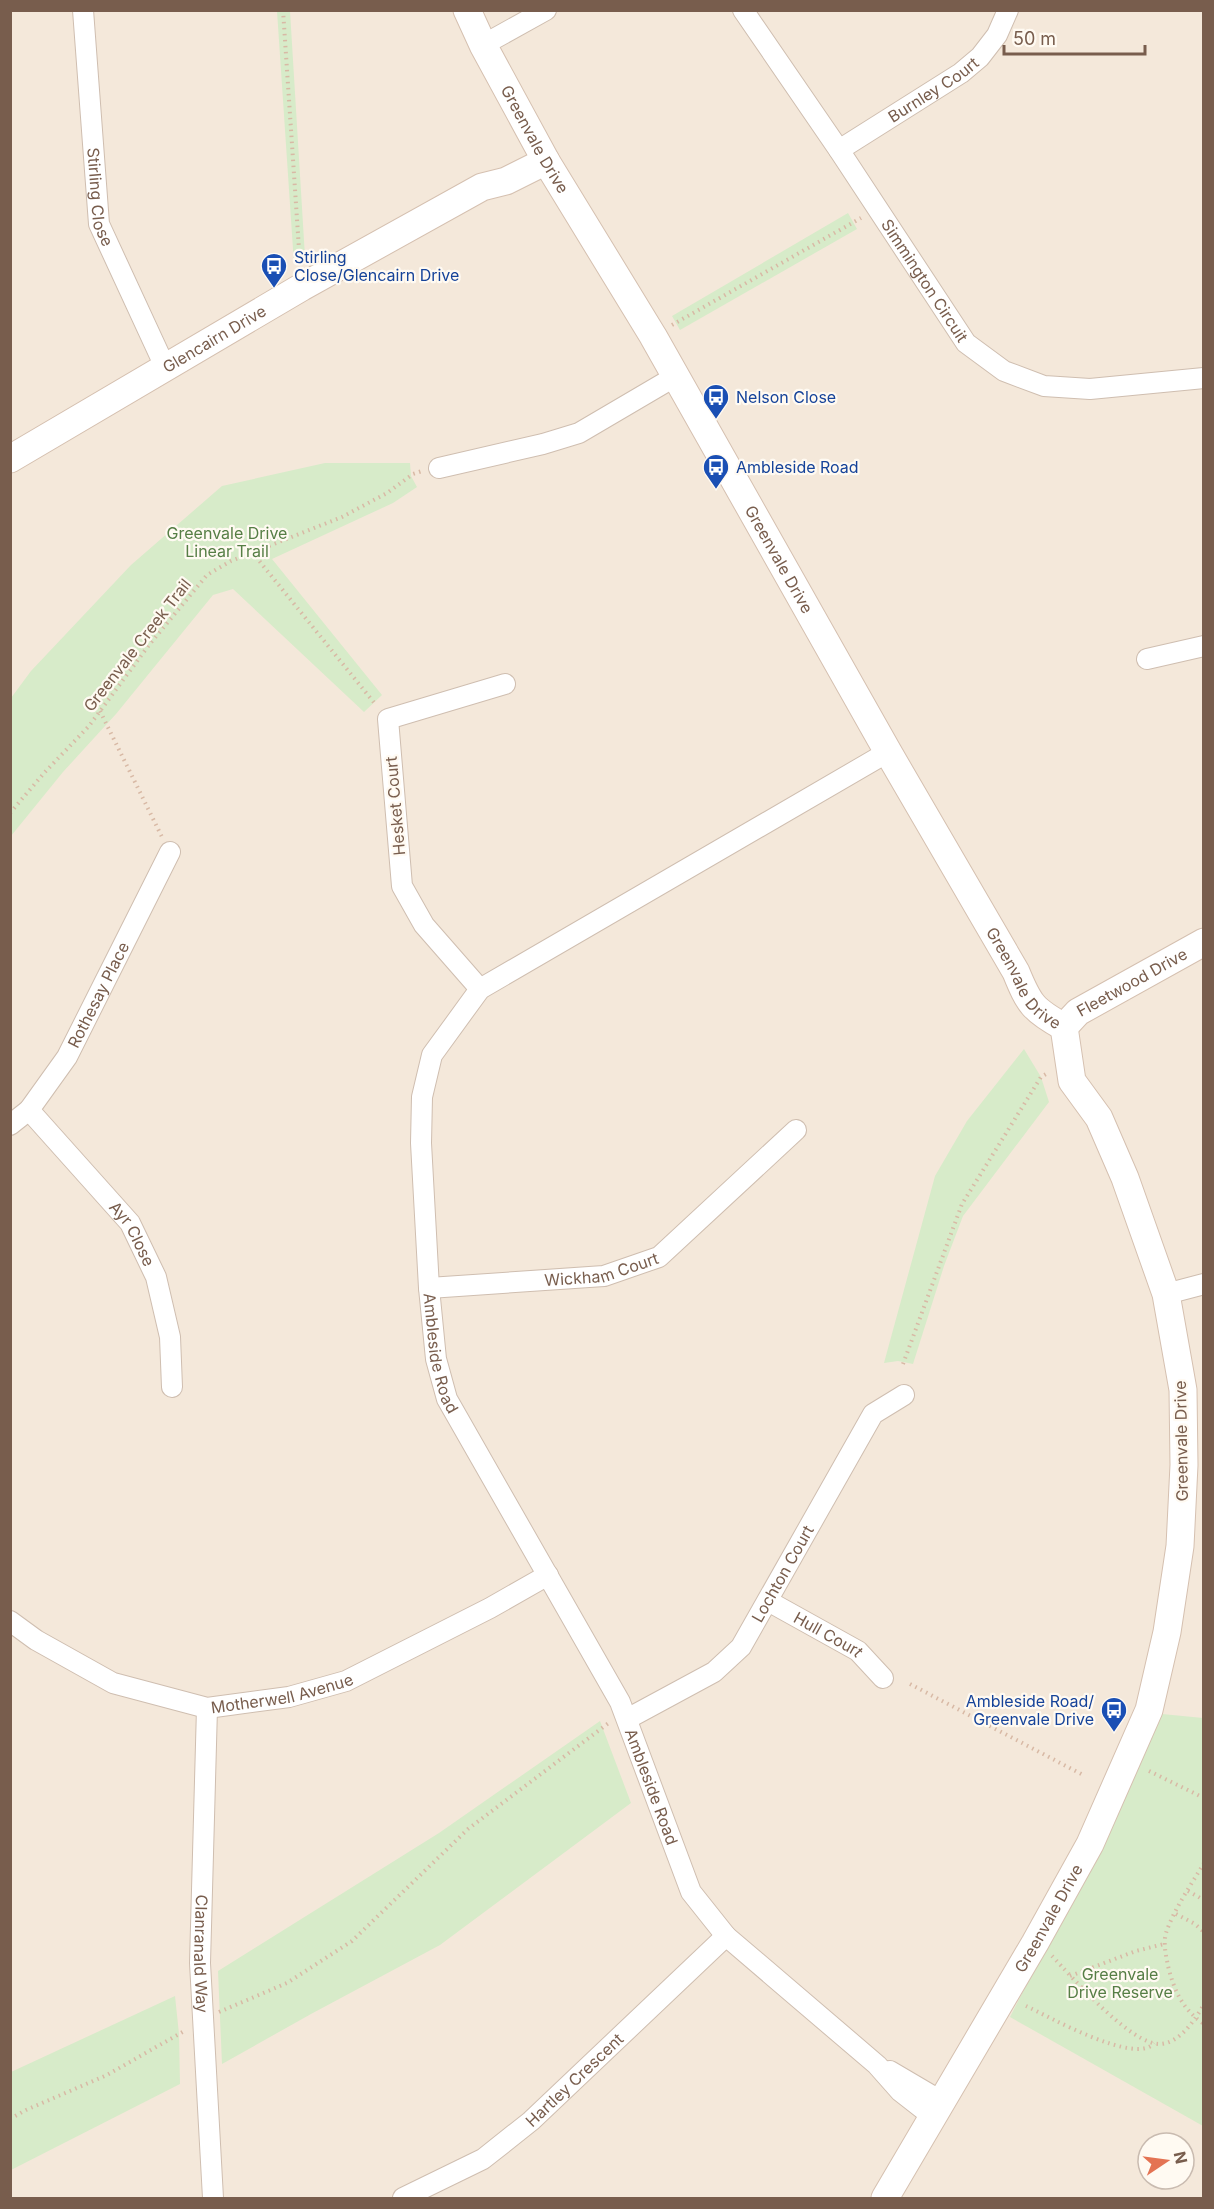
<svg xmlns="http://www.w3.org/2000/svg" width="1214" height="2209" font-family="Inter,sans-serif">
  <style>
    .residential { fill: #f4e8da; fill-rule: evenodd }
    .green { fill: #d7ebc9 }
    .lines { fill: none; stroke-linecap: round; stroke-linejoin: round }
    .street-casing { stroke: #cfbeb0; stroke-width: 22 }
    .secondary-casing { stroke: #d5c0b0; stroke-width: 29 }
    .path { stroke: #d8b9a5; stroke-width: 4; stroke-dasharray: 1.5 4.5; stroke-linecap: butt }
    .street { stroke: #fff; stroke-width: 20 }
    .secondary { stroke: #fff; stroke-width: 27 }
    .labels { text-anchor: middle; stroke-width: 4.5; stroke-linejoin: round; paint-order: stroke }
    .street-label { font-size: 16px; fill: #785d4d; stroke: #fffaf2 }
    .transit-label { font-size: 16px; fill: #164399; stroke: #fffaf2; text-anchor: start }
    .park-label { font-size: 16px; fill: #567e45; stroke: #fffaf2 }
  </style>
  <rect width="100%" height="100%" fill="#fdf6eb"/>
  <path class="residential" d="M11 11H1203V2198H11ZM1148 2143H1184V2179H1148Z"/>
  <path class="green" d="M277 11H290L305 257 294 264Z
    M848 213 857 229 680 330 672 316Z
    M325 463H410L411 476 417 487 393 503 272 559 382 695 364 712 233 589 213 595 116 714 63 772 11 836V698L31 671 131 565 222 486Z
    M1024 1049 1041 1077 1049 1102 963 1216 944 1266 913 1364 898 1361 884 1363 935 1176 967 1121Z
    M1162 1714 1203 1718V2126L1010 2017 1147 1748Z
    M600 1721 631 1803 440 1945 311 2014 222 2064 218 1971 439 1833Z
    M175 1996 179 2034 180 2084 11 2170V2072Z"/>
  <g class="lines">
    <g class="street-casing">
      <g id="street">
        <path id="s1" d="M83 10 99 224 166 369"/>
        <path id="s2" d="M743 10 839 150 966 343 1004 371 1044 386 1090 389 1204 378"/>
        <path d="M483 45 546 10"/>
        <path id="s3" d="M839 150 961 73 980 57 997 35 1008 10"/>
        <path d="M439 468 543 444 579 433 676 376"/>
        <path d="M1147 659 1204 646"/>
        <path id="s4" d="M888 752 480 989 432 1055 422 1097 421 1143 429 1288 436 1359 447 1399 620 1702 691 1892 726 1936 877 2065 900 2091 932 2116"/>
        <path d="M480 989 424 925 402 886 388 719 505 684"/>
        <path id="s5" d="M29 1110 130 1223 156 1277 170 1337 172 1387"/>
        <path id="s6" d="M10 1125 29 1110 67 1057 170 852"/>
        <path id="s7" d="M429 1288 604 1276 659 1257 796 1130"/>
        <path d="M1166 1294 1204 1284"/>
        <path id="s8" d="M768 1601 858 1651 883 1678"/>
        <path id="s9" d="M10 1621 36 1640 113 1683 207 1708 289 1697 346 1681 490 1608 548 1575"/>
        <path id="s10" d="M207 1708 200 1963 213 2198"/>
        <path id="s11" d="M627 1719 714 1672 741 1647 873 1414 904 1395"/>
        <path d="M890 2071 941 2101"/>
        <path id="s12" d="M403 2198 483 2159 531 2121 726 1936"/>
      </g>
    </g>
    <g class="secondary-casing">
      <g id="secondary">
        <path id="s13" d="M467 10 483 45 546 161 653 336 888 752 1016 972C1029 1004 1033 1010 1064 1027"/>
        <path id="s14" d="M10 459 302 287 482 187 506 181 546 161"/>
        <path id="s15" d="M1064 1027 1078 1012 1204 942"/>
        <path id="s16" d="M885 2198 1035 1943 1090 1844 1149 1710 1167 1632 1180 1546 1184 1465 1183 1390 1166 1294 1125 1178 1099 1118 1072 1081 1064 1027"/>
      </g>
    </g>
    <path class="path" d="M283 10 300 264
      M672 325 861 218
      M252 552 376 705
      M100 711 162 837
      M10 813 45 772 89 726 149 645 207 575 231 561 342 517 387 493 413 474 422 471
      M903 1364 962 1204 1041 1077 1048 1073
      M910 1684 1085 1776
      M1149 1771 1204 1798
      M1204 1863C1191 1885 1174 1909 1166 1933 1163 1944 1166 1955 1168 1966 1174 1990 1182 2009 1204 2024
      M1188 1891 1204 1900
      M1176 1914 1195 1924 1204 1932
      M1052 1956C1072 1977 1131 2045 1160 2044 1180 2043 1195 2020 1204 2004
      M1070 1976 1136 1951 1164 1944
      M1026 2006C1048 2016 1136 2066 1154 2043
      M219 2012 287 1983 352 1941 468 1829 610 1722
      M10 2119 26 2110 107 2075 186 2030"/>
    <use href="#street" class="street"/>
    <use href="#secondary" class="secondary"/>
  </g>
  <defs>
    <g id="bus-pin" transform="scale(1.35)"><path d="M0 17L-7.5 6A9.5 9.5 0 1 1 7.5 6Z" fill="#1a4fb4" stroke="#fffaf2"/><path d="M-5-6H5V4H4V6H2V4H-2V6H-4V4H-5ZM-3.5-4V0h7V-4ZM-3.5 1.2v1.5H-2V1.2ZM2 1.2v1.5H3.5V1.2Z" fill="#fff"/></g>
  </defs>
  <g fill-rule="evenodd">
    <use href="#bus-pin" x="274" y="266"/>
    <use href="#bus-pin" x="716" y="397"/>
    <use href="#bus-pin" x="716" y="467"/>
    <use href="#bus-pin" x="1114" y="1710"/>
  </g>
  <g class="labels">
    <g class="street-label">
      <text dy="6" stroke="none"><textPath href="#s3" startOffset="112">Burnley Court</textPath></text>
      <text dy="6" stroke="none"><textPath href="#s13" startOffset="146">Greenvale Drive</textPath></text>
      <text dy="6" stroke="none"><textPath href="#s1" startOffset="188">Stirling Close</textPath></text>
      <text dy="6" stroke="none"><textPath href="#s2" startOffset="326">Simmington Circuit</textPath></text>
      <text dy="6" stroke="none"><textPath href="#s14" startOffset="237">Glencairn Drive</textPath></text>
      <text dy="6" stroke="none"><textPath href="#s13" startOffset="632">Greenvale Drive</textPath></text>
      <text transform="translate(137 645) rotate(-52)" y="6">Greenvale Creek Trail</text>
      <text transform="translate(395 806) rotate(-95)" y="6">Hesket Court</text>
      <text dy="6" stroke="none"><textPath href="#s13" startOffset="1118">Greenvale Drive</textPath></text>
      <text dy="6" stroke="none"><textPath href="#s15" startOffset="82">Fleetwood Drive</textPath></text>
      <text dy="6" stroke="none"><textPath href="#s6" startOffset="159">Rothesay Place</textPath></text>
      <text dy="6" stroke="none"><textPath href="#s5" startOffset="162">Ayr Close</textPath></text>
      <text dy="6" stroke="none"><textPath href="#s7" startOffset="174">Wickham Court</textPath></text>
      <text dy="6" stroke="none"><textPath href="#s4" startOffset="854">Ambleside Road</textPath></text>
      <text transform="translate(1181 1441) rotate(-91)" y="6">Greenvale Drive</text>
      <text dy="6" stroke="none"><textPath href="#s11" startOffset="220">Lochton Court</textPath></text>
      <text dy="6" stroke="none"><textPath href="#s8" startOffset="69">Hull Court</textPath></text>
      <text dy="6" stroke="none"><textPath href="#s9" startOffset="294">Motherwell Avenue</textPath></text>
      <text dy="6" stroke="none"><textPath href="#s4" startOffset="1340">Ambleside Road</textPath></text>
      <text dy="6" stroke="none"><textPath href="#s16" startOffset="324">Greenvale Drive</textPath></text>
      <text dy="6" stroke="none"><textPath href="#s10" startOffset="246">Clanranald Way</textPath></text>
      <text dy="6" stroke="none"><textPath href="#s12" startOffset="210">Hartley Crescent</textPath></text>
    </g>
    <g class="transit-label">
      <text x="294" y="263">Stirling<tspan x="294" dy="18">Close/Glencairn Drive</tspan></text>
      <text x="736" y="403">Nelson Close</text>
      <text x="736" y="473">Ambleside Road</text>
      <text x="1094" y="1707" text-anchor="end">Ambleside Road/<tspan x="1094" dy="18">Greenvale Drive</tspan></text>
    </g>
    <g class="park-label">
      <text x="227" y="539">Greenvale Drive<tspan x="227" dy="18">Linear Trail</tspan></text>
      <text x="1120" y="1980">Greenvale<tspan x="1120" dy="18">Drive Reserve</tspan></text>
    </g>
  </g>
  <rect width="1214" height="2209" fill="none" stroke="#785d4d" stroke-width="24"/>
  <g transform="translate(1166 2161) rotate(77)"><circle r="28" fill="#fffaf2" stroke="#c9bbb0" stroke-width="1.5"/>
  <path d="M0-4.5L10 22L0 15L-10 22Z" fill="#e47353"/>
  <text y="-9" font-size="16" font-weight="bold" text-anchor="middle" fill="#785d4d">N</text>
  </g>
  <path d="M1004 45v9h141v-9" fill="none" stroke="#785d4d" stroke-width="3"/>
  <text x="1013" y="45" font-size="18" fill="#785d4d" stroke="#fffaf2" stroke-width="4.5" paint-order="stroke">50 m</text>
</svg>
